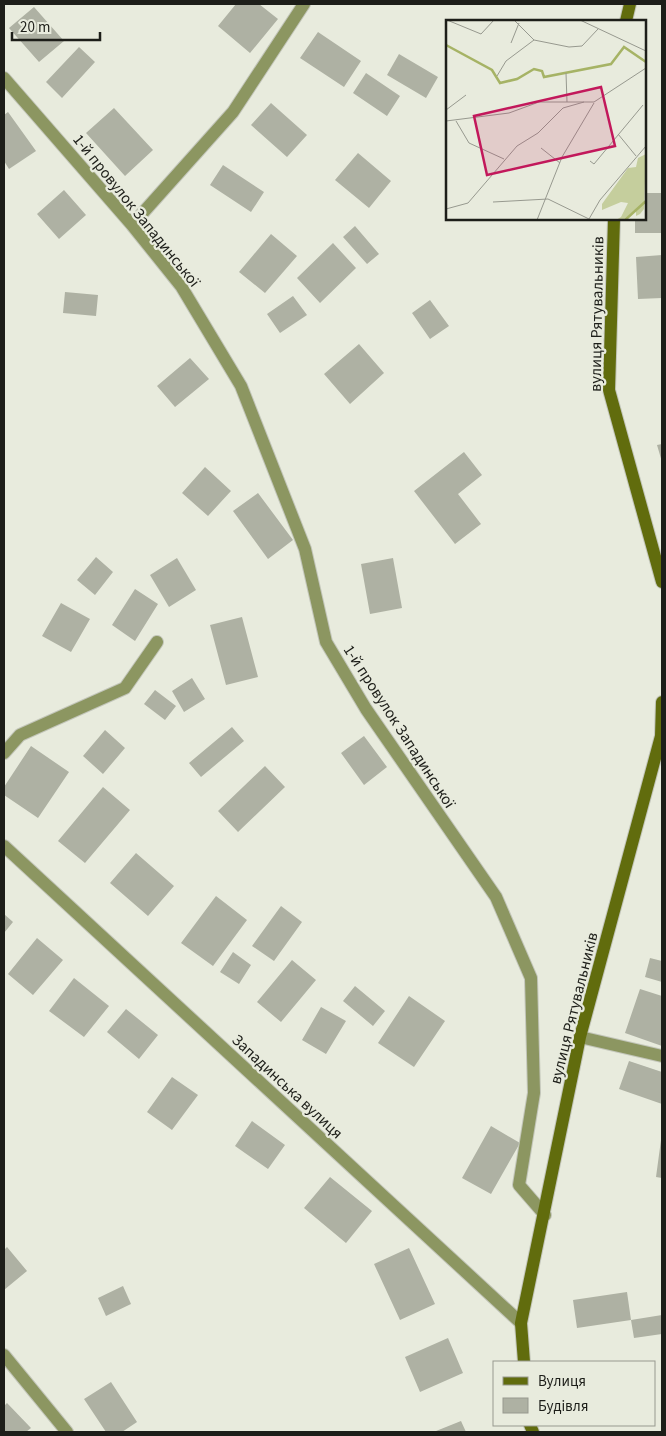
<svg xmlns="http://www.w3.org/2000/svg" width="666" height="1436" font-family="'Source Sans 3',sans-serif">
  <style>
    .building { fill: #aeb1a3 }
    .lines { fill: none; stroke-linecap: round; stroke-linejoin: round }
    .service-casing { stroke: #c3c6ba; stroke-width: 14 }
    .minor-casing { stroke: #c3c6ba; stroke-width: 14 }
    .secondary-casing { stroke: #c3c6ba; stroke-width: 14 }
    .service { stroke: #8c9661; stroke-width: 12 }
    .minor { stroke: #8c9661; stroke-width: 12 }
    .secondary { stroke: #616c0d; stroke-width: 12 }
    .labels { text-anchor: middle; stroke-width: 4.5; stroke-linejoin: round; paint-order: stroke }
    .street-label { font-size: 16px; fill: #1d1e19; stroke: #e8ebdd }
    .inset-river { fill: none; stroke: #a6b365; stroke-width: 2.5 }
    .inset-road { fill: none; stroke: #97998f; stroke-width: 1 }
    .view { fill: #c2185b; fill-opacity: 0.15; stroke: #c2185b; stroke-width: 2.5 }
    .inset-edge { fill: none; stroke: #1d1e19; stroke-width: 2.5 }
  </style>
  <rect width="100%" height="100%" fill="#e8ebdd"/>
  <path class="building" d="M236 4H259L278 19 250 53 218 26Z
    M34 7 64 41 39 62 9 28Z
    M318 32 361 61 344 87 300 58Z
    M79 47 95 62 62 98 46 82Z
    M399 54 438 77 426 98 387 75Z
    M366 73 400 96 387 116 353 93Z
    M271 103 307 135 287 157 251 125Z
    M114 108 153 150 125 176 86 133Z
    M8 112 36 151 9 169 4 161V115Z
    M358 153 391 181 369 208 335 180Z
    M223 165 264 192 251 212 210 185Z
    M64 190 86 215 59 239 37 214Z
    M645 193H662V233H635V219H645Z
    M355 226 379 254 367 264 343 237Z
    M271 234 297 256 265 293 239 272Z
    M333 243 356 268 320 303 297 278Z
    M662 255V298L638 299 636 257Z
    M65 292 98 295 96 316 63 313Z
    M293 296 307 315 280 333 267 314Z
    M430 300 449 326 430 339 412 313Z
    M359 344 384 373 350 404 324 374Z
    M190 358 209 379 175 407 157 386Z
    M662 444V462L657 445Z
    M464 452 482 475 458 494 481 524 455 544 414 491Z
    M205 467 231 491 208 516 182 493Z
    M258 493 293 540 268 559 233 511Z
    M96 557 113 572 95 595 77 580Z
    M177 558 196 590 169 607 150 575Z
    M393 558 402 608 370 614 361 564Z
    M135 589 158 604 135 641 112 625Z
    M61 603 90 619 71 652 42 636Z
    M242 617 258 677 226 685 210 625Z
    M192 678 205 699 184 712 172 691Z
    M155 690 176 706 165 720 144 704Z
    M232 727 244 741 201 777 189 763Z
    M105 730 125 748 103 774 83 756Z
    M364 736 387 767 364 785 341 753Z
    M31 746 69 772 38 818 4 795V787Z
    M265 766 285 787 238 832 218 811Z
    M103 787 130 810 85 863 58 841Z
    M136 853 174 886 148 916 110 883Z
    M216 896 247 920 213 966 181 943Z
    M281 906 302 922 274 961 252 946Z
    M4 914 13 922 4 933Z
    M37 938 63 960 33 995 8 974Z
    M233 952 251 965 239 984 220 972Z
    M650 958 662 961V982L645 977Z
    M292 960 316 980 281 1022 257 1002Z
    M74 978 109 1006 84 1037 49 1011Z
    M355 986 385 1011 373 1026 343 1001Z
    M640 989 662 996V1046L625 1033Z
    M409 996 445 1021 414 1067 378 1043Z
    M321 1007 346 1021 326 1054 302 1040Z
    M126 1009 158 1035 139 1059 107 1032Z
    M629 1061 662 1072V1104L619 1089Z
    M172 1077 198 1095 172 1130 147 1112Z
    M252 1121 285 1145 268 1169 235 1146Z
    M491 1126 520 1143 491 1194 462 1178Z
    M661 1140H662V1178L656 1177Z
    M330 1177 372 1211 346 1243 304 1208Z
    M7 1247 27 1271 4 1290V1250Z
    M409 1248 435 1304 400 1320 374 1264Z
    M123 1286 131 1304 106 1316 98 1298Z
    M627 1292 631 1320 662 1315V1334L634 1338 631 1320 577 1328 573 1300Z
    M448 1338 463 1373 420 1392 405 1357Z
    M111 1382 137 1422 122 1432H106L84 1399Z
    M7 1403 31 1428 26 1432H4V1406Z
    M461 1421 466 1432H437L436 1431Z"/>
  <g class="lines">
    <g class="service-casing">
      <path id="service" d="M4 753 20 735 125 688 157 642"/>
    </g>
    <g class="minor-casing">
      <path id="minor" d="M4 78 132 225 181 286 241 386 305 549 326 642 366 709 496 897 531 978 534 1093 519 1185 545 1215
        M132 225 233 112 304 4
        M4 846 521 1323
        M580 1037 662 1056
        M4 1355 67 1432"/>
    </g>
    <g class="secondary-casing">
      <path id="secondary" d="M626 21 630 4
        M614 219 609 390 662 582
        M524 1362 521 1323 580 1037 661 736 662 702
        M530 1425 533 1432"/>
    </g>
    <use href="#service" class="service"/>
    <use href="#minor" class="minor"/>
    <use href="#secondary" class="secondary"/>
  </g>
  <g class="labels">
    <g class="street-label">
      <text transform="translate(137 210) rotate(51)" y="6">1-й провулок Западинської</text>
      <text transform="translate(596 314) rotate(-89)" y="6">вулиця Рятувальників</text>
      <text transform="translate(400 726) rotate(57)" y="6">1-й провулок Западинської</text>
      <text transform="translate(573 1008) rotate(-76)" y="6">вулиця Рятувальників</text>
      <text transform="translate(288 1086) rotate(43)" y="6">Западинська вулиця</text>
    </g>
  </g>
  <g transform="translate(446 20)">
    <rect width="200" height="200" fill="#e8ebdd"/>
    <path d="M200 134 198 189 194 194 190 196V189L177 200H170L175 197 182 183 175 182 156 190V184L182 148 190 147 192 138Z" fill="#c5ce9d"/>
    <path class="inset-river" d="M0 25 46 50 54 63 71 59 88 49 96 51 98 57 165 44 178 27 200 42M179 200 200 181"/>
    <path class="inset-road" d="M1 0 35 14 48 0M68 0 88 20 123 27 136 26 152 9M134 0 200 31M65 23 73 3M120 53 121 82M51 56 60 41 88 20M0 90 20 75M0 101 63 93 93 82H148L200 48M10 101 23 123 58 139M172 114 190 136M95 128 114 143M144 141 148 144 197 85M47 182 102 179 143 199 154 180 200 126M0 189 22 183 71 126 92 113 117 88 138 82M91 200 116 137 148 83"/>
    <path class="view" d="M155 67 169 126 41 155 28 96Z"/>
    <rect width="200" height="200" class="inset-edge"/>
  </g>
  <rect width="666" height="1436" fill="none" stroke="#1d1e19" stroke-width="10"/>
  <rect x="493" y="1361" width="162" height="65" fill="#e8ebdd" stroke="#97998f"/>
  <rect x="503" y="1377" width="25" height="8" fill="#616c0d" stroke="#97998f"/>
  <text x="538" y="1386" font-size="15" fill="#1d1e19">Вулиця</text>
  <rect x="503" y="1398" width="25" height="15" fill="#aeb1a3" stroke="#97998f"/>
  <text x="538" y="1411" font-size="15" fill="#1d1e19">Будівля</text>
  <path d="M12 32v8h88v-8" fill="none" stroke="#1d1e19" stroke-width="2.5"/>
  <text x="20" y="32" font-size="15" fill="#1d1e19" stroke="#e8ebdd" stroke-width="4" paint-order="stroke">20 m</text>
</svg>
